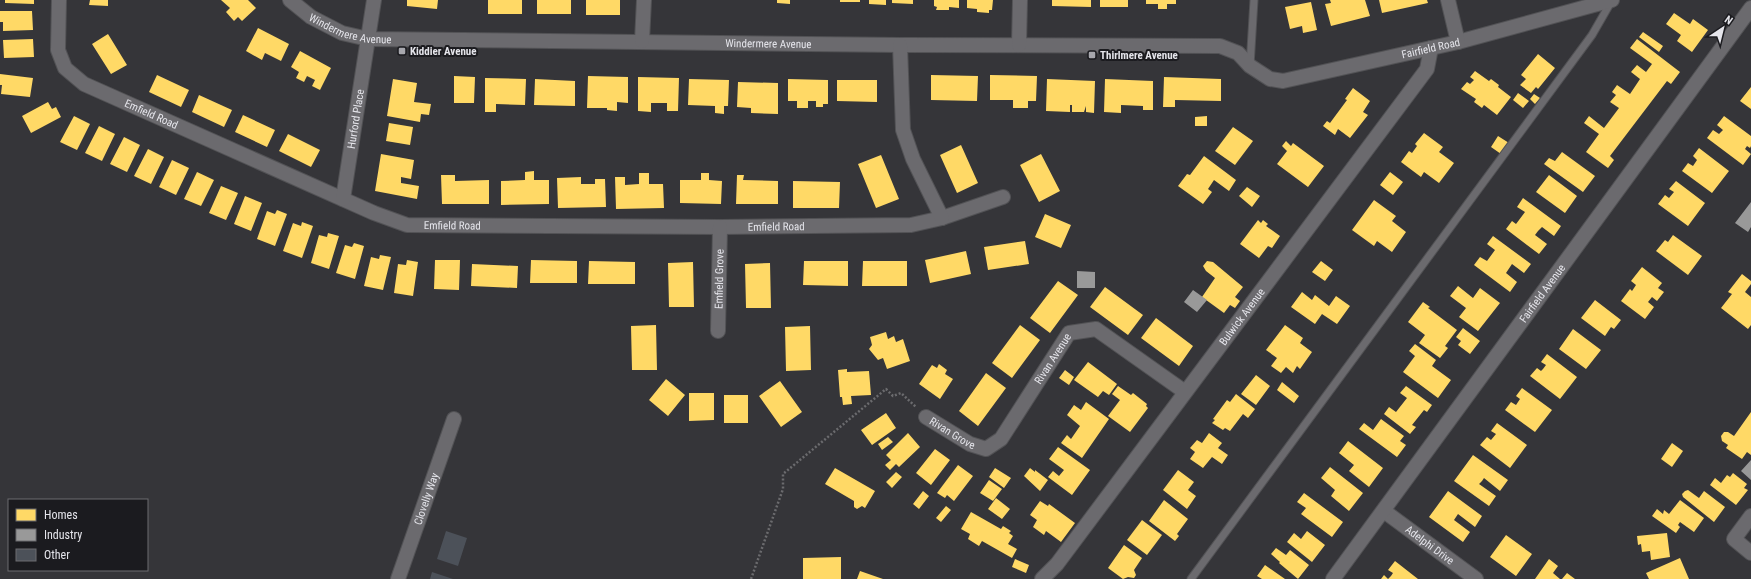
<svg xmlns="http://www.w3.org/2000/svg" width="1751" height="579" font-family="'Roboto Condensed',sans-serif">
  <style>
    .homes { fill: #ffd966 }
    .industry { fill: #999 }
    .building { fill: #4c5159 }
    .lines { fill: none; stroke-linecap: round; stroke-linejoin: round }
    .service-casing { stroke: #525255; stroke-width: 9 }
    .minor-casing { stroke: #525255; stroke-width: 16 }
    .path { stroke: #6b6b6e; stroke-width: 2.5; stroke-dasharray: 2 2; stroke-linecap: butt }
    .service { stroke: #6b6a6e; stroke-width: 7 }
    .minor { stroke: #6b6a6e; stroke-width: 14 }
    .poi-dot { fill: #a7a7ad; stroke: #1b1b1f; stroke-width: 1.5 }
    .labels { text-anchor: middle; stroke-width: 4; stroke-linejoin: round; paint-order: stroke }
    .street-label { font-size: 11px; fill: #e5e5eb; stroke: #1b1b1f }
    .poi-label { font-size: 11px; font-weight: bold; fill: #e5e5eb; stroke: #1b1b1f; text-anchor: start }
  </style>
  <rect width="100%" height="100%" fill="#353539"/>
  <path class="homes" d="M5 0H34V4L5 3Z
    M90 0H108V6L89 5Z
    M221 0H248L256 8 242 21 238 17 234 21 226 12 230 8Z
    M407 0H438L437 9 407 6Z
    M488 0H522V14H488Z
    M537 0H571V14H537Z
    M586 0H620V15H586Z
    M777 0H790V4L777 3Z
    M840 0H860V2H840Z
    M869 0H886V5L869 4Z
    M892 0H913V4L892 3Z
    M934 0H959V8L949 7V10H936L937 7 934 6Z
    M967 0H993L992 10H989V13L977 12V9L967 8Z
    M1052 0H1091V7L1052 6Z
    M1100 0H1128V7H1100Z
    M1146 0H1176V4H1167V9H1158V4H1146Z
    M1330 0H1365L1370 16 1331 26 1325 4 1331 3Z
    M1379 0H1427L1428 3 1382 13Z
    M1311 2 1317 30 1303 33 1302 26 1290 29 1285 7Z
    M0 11H32L33 30 3 31V22H0Z
    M1674 13 1690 24 1693 19 1708 30 1692 52 1677 41 1681 35 1666 24Z
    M258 28 289 44 281 61 265 53 262 60 246 51Z
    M1643 32 1663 46 1659 52 1639 37Z
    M108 34 127 65 111 74 92 44Z
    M33 39 34 57 4 58 3 40Z
    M1637 39 1680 72 1671 84 1667 81 1610 156 1614 160 1608 168 1586 152 1599 134 1584 123 1589 116 1604 128 1619 108 1610 102 1616 95 1612 92 1617 85 1630 94 1640 79 1631 72 1637 65 1646 72 1652 64 1630 48Z
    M300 51 331 68 320 90 312 86 315 80 307 76 304 82 296 78 299 72 291 67Z
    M1538 54 1555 68 1538 89 1536 87 1531 93 1520 85 1526 79 1521 75Z
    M1475 71 1489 81 1491 79 1499 85 1498 87 1511 97 1497 115 1484 105 1482 108 1474 102 1476 99 1461 89 1467 82 1470 84 1474 80 1470 77Z
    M0 74 33 78 30 97 1 94 2 85H0Z
    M157 75 189 90 181 107 149 92Z
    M931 75 978 76 977 101 931 100Z
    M990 75 1037 76 1036 101H1028V108H1013V100H990Z
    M454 76 475 77 474 103H454Z
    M588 76 628 77V103L617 102V111L607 110V108H587Z
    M638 77 679 78 678 111H667V103H651V112L638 111Z
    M1164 77 1221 79V101L1175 100V107H1163Z
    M485 78 526 79 525 105 496 104V112H485Z
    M393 79 417 83 414 102 431 104 429 115 421 114 420 122 387 116Z
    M535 79 575 81V106L534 105Z
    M689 79 729 80 728 106H724V114L715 113V106L688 105Z
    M788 79 828 80V104H823V107H816V101H808V108H797V101H788Z
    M1047 79 1095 81 1094 113 1086 112V106L1084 112H1072V105H1070V112L1046 111Z
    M1105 79 1153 81V110H1143V106L1121 105V113L1104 112Z
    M837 80H877V102L837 101Z
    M738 82 778 83V114L751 113V108L737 107Z
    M1751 87V109L1740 101Z
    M1353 88 1370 101 1363 112 1368 115 1350 138 1338 129 1335 135 1323 126 1327 121 1330 123 1347 100 1345 99Z
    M1518 93 1529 101 1523 108 1513 100Z
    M1534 94 1540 98 1535 104 1530 99Z
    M199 95 232 110 224 127 192 112Z
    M48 102 52 109 56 107 61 117 31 133 22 116Z
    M243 115 275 130 267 147 235 132Z
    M74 116 90 124 77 150 60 142Z
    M1207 116V126H1195V117Z
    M1724 116 1751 136V146L1750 148 1747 146 1745 149 1751 154 1743 165 1707 138 1713 130 1719 134 1723 130 1717 125Z
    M389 123 413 127 410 145 386 141Z
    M99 126 115 134 102 161 85 153Z
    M1233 127 1253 141 1235 165 1215 151Z
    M1424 133 1443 147 1439 152 1454 163 1439 183 1424 172 1421 177 1401 162 1409 151 1412 153 1417 146 1415 144Z
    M288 134 320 150 311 167 279 151Z
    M1498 136 1509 143 1501 154 1491 147Z
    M124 137 140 145 127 172 110 164Z
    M1286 141 1291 146 1293 143 1324 166 1308 187 1277 164 1287 151 1282 146Z
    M961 145 978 183 957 193 940 155Z
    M1699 148 1729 171 1712 193 1682 171 1688 163 1693 166 1697 160 1693 156Z
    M148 149 164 157 151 184 134 176Z
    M1562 152 1595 176 1583 192 1544 164 1549 158 1555 161Z
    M381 154 414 160 411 179 401 177V183L419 186 417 199 375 191Z
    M1041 154 1060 191 1039 202 1020 165Z
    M881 155 899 199 876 208 858 164Z
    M1204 156 1236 180 1229 191 1214 180 1208 189 1212 192 1203 204 1178 186 1187 174 1190 175Z
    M172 160 189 168 176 195 159 187Z
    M534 171V180H549V204L501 205V181L525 180V172Z
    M197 172 214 180 201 206 184 199Z
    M1390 172 1403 182 1393 195 1380 185Z
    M639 173H649V184H663L664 208 616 209 615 177H625V185L639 184Z
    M701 173H709V180L722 181 721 204 680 203V180H701Z
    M441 175H455V181L489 180V204H442Z
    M737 175H744L743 180 778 181V204H736Z
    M1549 175 1577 196 1565 213 1536 192Z
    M581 177V184H595V179H605L606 207 558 208 557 178Z
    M793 181 840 182 839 208H793Z
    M1676 181 1705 203 1688 226 1658 204 1665 195 1669 198 1674 192 1669 189Z
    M221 186 238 193 226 220 209 213Z
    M1247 187 1260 196 1252 207 1239 196Z
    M245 196 262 203 251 231 234 224Z
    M1523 198 1561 226 1554 236 1542 227 1538 231 1535 235 1547 244 1539 254 1506 229 1512 221 1516 224 1525 212 1517 207Z
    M1374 200 1396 216 1392 221 1406 232 1392 252 1377 241 1374 246 1352 230Z
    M277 210 287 214 275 246 257 239 267 211 275 214Z
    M1045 214 1071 225 1061 248 1035 237Z
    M1258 220 1261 223 1263 220 1268 224 1266 226 1280 236 1272 248 1268 246 1259 258 1240 244Z
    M302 222 313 226 302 258 283 251 293 223 301 226Z
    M328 233 339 236 329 269 311 263 319 235 327 237Z
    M1673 235 1702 256 1688 275 1656 251 1665 240 1668 242Z
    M1493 236 1531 264 1524 273 1512 264 1506 273 1517 282 1510 292 1474 265 1480 257 1487 261 1495 250 1487 244Z
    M1025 241 1029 264 988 270 984 247Z
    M354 243 364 246 355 279 336 273 345 245 352 247Z
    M966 251 971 274 930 283 925 260Z
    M380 255 391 257 383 290 364 286 371 257 379 259Z
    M407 260 418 262 413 296 394 293 398 264 406 265Z
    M435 260H460L459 290 434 289Z
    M531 260 577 261V283H530Z
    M589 261 635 262V284H588Z
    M804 261H848V286L803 285Z
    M863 261H907V286H862Z
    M1207 261 1213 262 1243 287 1235 297 1240 301 1235 308 1230 305 1224 313 1202 297 1215 278 1206 271 1203 266Z
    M1321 261 1333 270 1325 281 1312 272Z
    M693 262 694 307H669L668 263Z
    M770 263 771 308H746L745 264Z
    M472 264 518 266 517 288 471 286Z
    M1642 267 1662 283 1658 288 1664 292 1657 301 1652 297 1648 302 1654 307 1645 319 1621 301 1630 289 1632 291 1636 285 1631 281Z
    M1742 274 1751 281V284L1745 292 1751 297V325L1748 329 1721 308 1732 294 1728 292Z
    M1058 281 1078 295 1050 333 1030 318Z
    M1458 286 1473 298 1480 288 1500 303 1478 331 1459 317 1466 308 1450 296Z
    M1105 287 1143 315 1128 335 1090 307Z
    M1302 292 1312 300 1315 295 1329 306 1336 296 1350 306 1337 324 1322 314 1315 324 1291 307Z
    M1595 300 1621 320 1614 329 1611 327 1605 336 1581 318Z
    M1423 302 1430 307 1428 308 1457 330 1445 346 1448 348 1440 358 1419 343 1425 335 1408 322Z
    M1156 318 1193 346 1179 366 1141 338Z
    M656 325 657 370H632L631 326Z
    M1020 325 1040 340 1012 378 992 363Z
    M1285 325 1303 338 1300 343 1312 352 1300 369 1297 366 1293 373 1286 367 1281 373 1271 366 1277 358 1266 350Z
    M810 326 811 370 786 371 785 327Z
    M1463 328 1480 341 1470 354 1458 345 1461 341 1456 337Z
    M1573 329 1601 350 1586 369 1559 349Z
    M886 332 888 339 894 336 896 342 903 339 910 361 887 369 883 358 878 360 869 349 872 345 870 337Z
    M1415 344 1436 360 1432 366 1451 380 1438 398 1403 372 1415 356 1409 351Z
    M1547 354 1577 377 1560 399 1530 376 1537 368 1541 371 1543 369 1546 365 1541 362Z
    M1088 362 1117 384 1109 395 1103 391 1098 397 1074 380Z
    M939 364 947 370 945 374 953 379 940 399 919 384 932 365 937 368Z
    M847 369V372L869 371 871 395 851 396 852 404 843 405 842 397H840L838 370Z
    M1065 370 1074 377 1069 385 1059 378Z
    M986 373 1006 388 978 426 959 411Z
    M1256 375 1270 386 1256 405 1241 394Z
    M666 379 685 395 668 416 649 400Z
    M780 381 802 412 781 427 759 396Z
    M1282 382 1299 396 1294 403 1277 390Z
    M1118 386 1131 395 1133 393 1147 404 1146 406 1148 408 1130 432 1108 416 1120 400 1112 394Z
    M1406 386 1432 405 1427 412 1424 410 1412 425 1416 427 1410 434 1384 414 1389 407 1396 412 1407 398 1400 393Z
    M1522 388 1552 410 1535 432 1505 410 1511 402 1516 405 1520 399 1516 396Z
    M689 393H714V420L689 421Z
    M1236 394 1255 409 1248 418 1243 414 1230 431 1225 428 1223 430 1212 423 1215 420 1213 419 1227 400 1230 402Z
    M724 395H748V423H724Z
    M1086 402 1109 419 1082 458 1061 443 1067 435 1071 439 1080 426 1067 415 1074 405 1081 410Z
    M1751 412V455L1747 452 1742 459 1726 448 1728 445 1722 441 1721 436 1724 432H1728L1734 436Z
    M886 413 896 428 872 445 861 430Z
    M1381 419 1404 436 1400 441 1406 445 1397 457 1359 429 1364 423 1373 430Z
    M1497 423 1527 445 1510 468 1480 445 1487 437 1491 440 1496 434 1491 431Z
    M908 433 920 447 899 467 896 464 890 470 885 465 891 460 886 455Z
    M1209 433 1222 443 1218 448 1228 455 1222 464 1212 457 1203 468 1190 459 1195 452 1190 448 1197 440 1202 443Z
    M888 437 893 442 882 450 878 444Z
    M1348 441 1383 468 1369 487 1349 471 1354 465 1339 453Z
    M1672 443 1683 451 1672 467 1661 459Z
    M1058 447 1090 470 1072 495 1048 477 1053 471 1059 476 1064 470 1049 459Z
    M935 449 950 460 931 485 916 473Z
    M1473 455 1508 480 1500 491 1484 478 1482 481 1479 484 1496 496 1489 506 1454 481Z
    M958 465 973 476 954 501 947 495 945 498 937 493Z
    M1330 467 1363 493 1349 511 1331 496 1335 490 1321 478Z
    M835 468 875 491 865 508 862 506 857 509 854 507V501L825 484Z
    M995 468 1011 478 1004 488 989 477Z
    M1030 468 1035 472V470L1048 480 1040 491 1024 476Z
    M1178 470 1194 482 1188 490 1196 496 1187 509 1163 490Z
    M896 472 902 477 892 488 886 482Z
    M1733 473 1747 484 1744 488 1748 490 1736 505 1710 485 1715 478 1721 483 1727 475 1730 477Z
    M989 480 1002 489 993 501 980 493Z
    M1688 490 1699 498 1704 491 1725 507 1714 522 1683 497 1682 494 1685 491Z
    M923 491 929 496 919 509 913 504Z
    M1448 491 1482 516 1475 527 1458 514 1454 520 1470 532 1463 542 1429 517Z
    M1304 493 1343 522 1332 537 1301 514 1306 508 1297 502Z
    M996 498 1010 509 1002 519 988 509Z
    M1164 500 1188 519 1177 534 1179 536 1175 541 1149 521Z
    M1680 500 1704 518 1694 532 1680 522 1678 525 1680 527 1676 533 1652 516 1657 509 1663 514 1664 510 1669 514Z
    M1040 501 1048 506 1049 504 1075 523 1061 542 1046 531 1044 535 1033 527 1037 520 1030 515Z
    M946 506 951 510 941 522 936 518Z
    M971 512 1001 529 1003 526 1011 531 1009 533 1013 536 1008 544 1017 549 1012 558 982 541 979 546 968 539 970 534 961 529Z
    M1142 520 1162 535 1147 555 1127 540Z
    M1307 531 1325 545 1312 562 1287 542 1294 533 1301 539Z
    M1667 533 1670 557 1651 560 1650 551 1642 552 1641 544 1638 545 1637 536Z
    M1506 535 1532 554 1516 576 1490 557Z
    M1124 545 1142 558 1134 570 1136 575 1134 578 1128 577 1123 579 1108 568Z
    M1276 548 1286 555 1290 550 1309 565 1298 579 1279 563 1280 562 1271 554Z
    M841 557V579H803V558Z
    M1680 558 1689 579H1649L1646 573Z
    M1015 559 1029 565 1026 573 1012 567Z
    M1549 559 1558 566 1553 573 1560 579H1535Z
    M1395 561 1418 579H1381L1384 575 1388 579 1391 576 1393 573 1388 570Z
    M1265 565 1285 579H1262L1257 576Z
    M860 571 883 579H857Z
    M1567 573 1575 579H1562Z"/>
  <path class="industry" d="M1751 202V227L1748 232 1735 223Z
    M1077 271 1095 272V288H1077Z
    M1193 290 1207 300 1197 312 1184 302Z
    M1751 460V480L1741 471Z"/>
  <path class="building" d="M446 531 467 538 458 566 437 559Z
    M432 572 453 579H430Z"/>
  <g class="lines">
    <g class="service-casing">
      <path id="service" d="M1250 66 1254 0
        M1191 579 1592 35 1611 2"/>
    </g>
    <g class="minor-casing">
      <g id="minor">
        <path id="s1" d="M59 0 58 50 65 68 84 84 374 213 407 225 720 227 911 225 942 218 1003 197"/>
        <path id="s2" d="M290 0 311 17 342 33 368 39 900 45 1220 46 1238 53 1250 66 1270 79 1283 81 1458 42 1612 0"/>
        <path d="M1448 0 1458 42"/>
        <path d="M642 41 644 0"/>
        <path d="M900 45 903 130 913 159 942 218"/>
        <path d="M1019 45 1020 0"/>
        <path id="s3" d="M343 199 374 0"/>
        <path id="s4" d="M718 331 720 227"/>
        <path id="s5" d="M926 417 970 444 986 449 1001 439 1069 333 1096 329 1185 392"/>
        <path id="s6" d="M1384 511 1476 579"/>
        <path d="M1751 516 1734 539 1751 553"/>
        <path id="s7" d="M398 579 454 419"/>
        <path id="s8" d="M1042 579 1057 564 1427 69 1431 48"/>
        <path id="s9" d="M1333 579 1751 8"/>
      </g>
    </g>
    <path class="path" d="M751 579 783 489V474L886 389 893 396 901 393 916 407"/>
    <use href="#service" class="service"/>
    <use href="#minor" class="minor"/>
  </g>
  <g class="poi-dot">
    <rect x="398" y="47" width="8" height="8" rx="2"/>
    <rect x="1088" y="51" width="8" height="8" rx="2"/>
  </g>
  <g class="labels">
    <g class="street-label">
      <text dy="4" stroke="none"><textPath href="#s2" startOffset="69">Windermere Avenue</textPath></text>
      <text dy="4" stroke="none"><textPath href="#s2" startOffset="489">Windermere Avenue</textPath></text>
      <text dy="4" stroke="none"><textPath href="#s2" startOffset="1166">Fairfield Road</textPath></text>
      <text dy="4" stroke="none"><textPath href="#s1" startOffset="168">Emfield Road</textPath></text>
      <text dy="4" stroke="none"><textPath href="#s3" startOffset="81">Hurford Place</textPath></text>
      <text dy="4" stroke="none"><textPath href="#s1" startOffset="492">Emfield Road</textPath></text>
      <text dy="4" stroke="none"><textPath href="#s1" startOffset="816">Emfield Road</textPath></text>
      <text dy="4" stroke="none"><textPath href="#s4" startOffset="52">Emfield Grove</textPath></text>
      <text dy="4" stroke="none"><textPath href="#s9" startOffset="354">Fairfield Avenue</textPath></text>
      <text dy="4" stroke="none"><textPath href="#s8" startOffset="330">Bulwick Avenue</textPath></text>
      <text dy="4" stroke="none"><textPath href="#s5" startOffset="182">Rivan Avenue</textPath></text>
      <text dy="4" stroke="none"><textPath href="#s5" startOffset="31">Rivan Grove</textPath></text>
      <text dy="4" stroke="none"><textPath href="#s7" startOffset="85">Clovelly Way</textPath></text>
      <text dy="4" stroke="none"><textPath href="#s6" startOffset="57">Adelphi Drive</textPath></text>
    </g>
    <g class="poi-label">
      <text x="410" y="55">Kiddier Avenue</text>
      <text x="1100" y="59">Thirlmere Avenue</text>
    </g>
  </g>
  <rect x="8" y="499" width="140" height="72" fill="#1b1b1f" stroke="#6c6c71"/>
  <rect x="16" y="509" width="20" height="12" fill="#ffd966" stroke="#6c6c71"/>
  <text x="44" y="519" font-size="12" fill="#e5e5eb">Homes</text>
  <rect x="16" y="529" width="20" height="12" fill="#999999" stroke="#6c6c71"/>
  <text x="44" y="539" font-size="12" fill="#e5e5eb">Industry</text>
  <rect x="16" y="549" width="20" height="12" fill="#4c5159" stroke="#6c6c71"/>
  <text x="44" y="559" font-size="12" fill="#e5e5eb">Other</text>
  <g transform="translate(1723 28) rotate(35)" stroke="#1b1b1f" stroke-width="3" paint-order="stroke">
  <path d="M0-3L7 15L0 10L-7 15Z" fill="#e5e5eb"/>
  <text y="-6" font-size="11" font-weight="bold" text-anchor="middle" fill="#e5e5eb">N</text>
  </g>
</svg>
